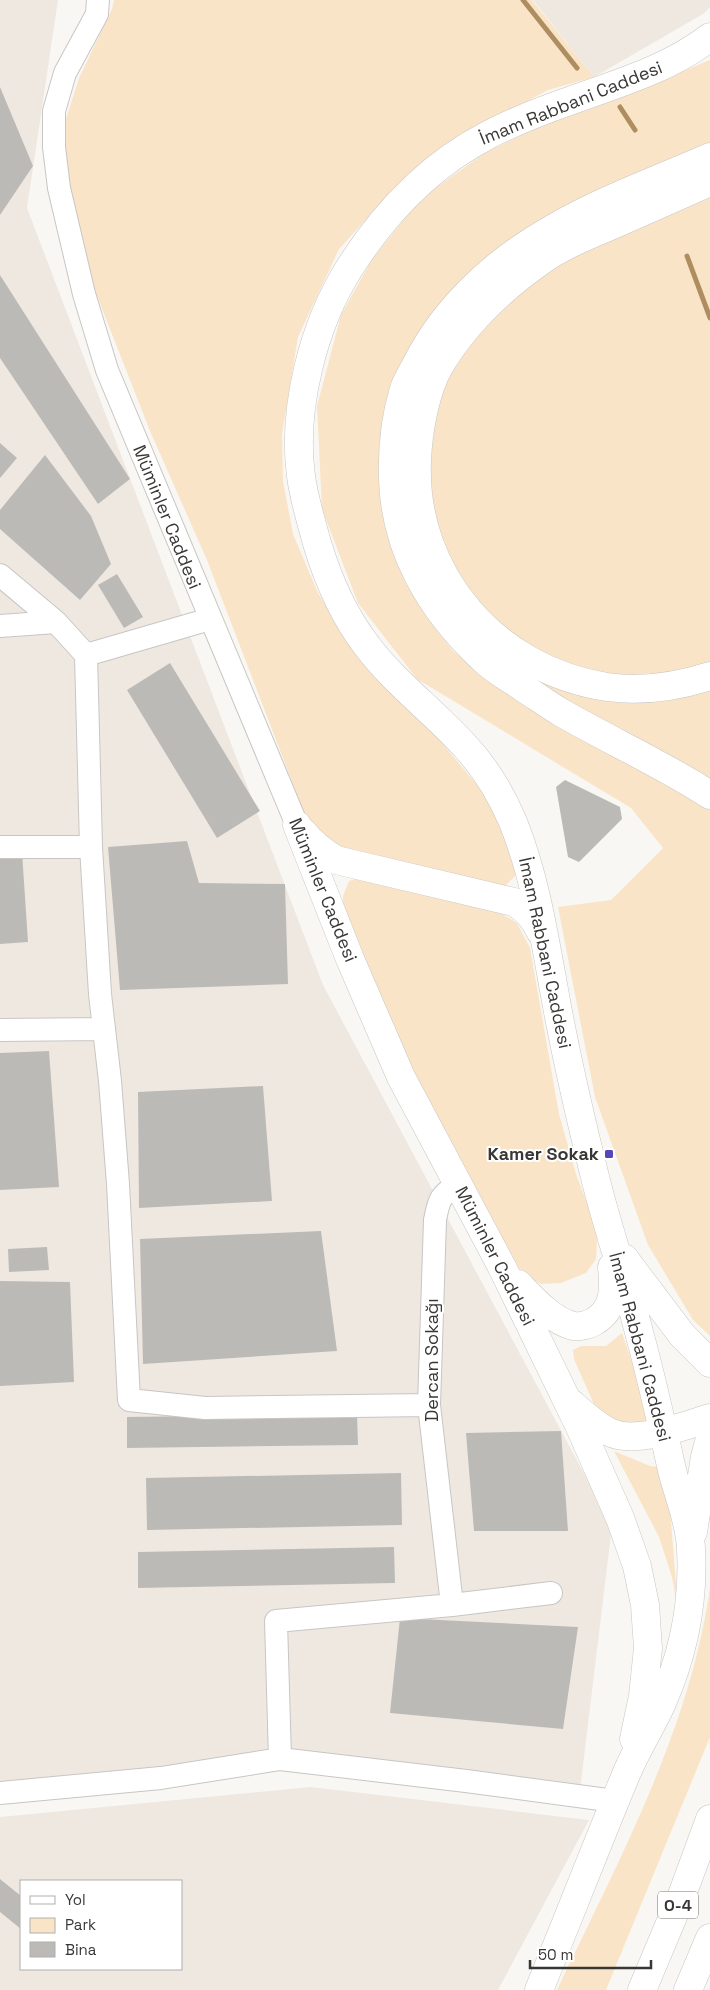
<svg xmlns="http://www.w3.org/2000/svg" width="710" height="1990" font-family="'Space Grotesk',sans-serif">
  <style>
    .built { fill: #efe8e0; fill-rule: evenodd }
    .green { fill: #fae4c7 }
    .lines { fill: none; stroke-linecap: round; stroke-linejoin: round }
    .stream { stroke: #ae8e60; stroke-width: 5 }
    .building { fill: #bcbab7 }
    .minor-casing { stroke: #c8c6c3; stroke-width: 24 }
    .major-casing { stroke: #c8c6c3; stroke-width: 29 }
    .highway-casing { stroke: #c8c6c3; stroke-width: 29 }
    .minor { stroke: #fff; stroke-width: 22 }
    .major { stroke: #fff; stroke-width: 28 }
    .highway { stroke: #fff; stroke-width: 28 }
    .poi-dot { fill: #5a44bc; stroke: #fff; stroke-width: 2 }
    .labels { text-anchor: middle; stroke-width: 4; stroke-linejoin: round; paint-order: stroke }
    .shield { fill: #fff; stroke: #747372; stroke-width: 1 }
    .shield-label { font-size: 16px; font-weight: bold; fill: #383735 }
    .street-label { font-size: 18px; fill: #383735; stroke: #fff }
    .poi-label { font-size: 18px; font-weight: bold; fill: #383735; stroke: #fff; text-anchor: end }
  </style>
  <rect width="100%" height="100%" fill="#f9f7f3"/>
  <path class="built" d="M0 0H58L27 208 323 985 612 1526 578 1807 309 1761 0 1788Z
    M533 0H710V7L703 14 594 77Z
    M311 1787 589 1820 498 1990H0V1817ZM21 1881H181V1969H21Z"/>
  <path class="green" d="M114 0H532L594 77 548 90 490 121 422 167 372 213 339 249 298 337 282 434 283 481 293 534 318 593 365 666 431 730 488 798 515 855 516 875 505 886 357 853 314 839 207 560 150 431 79 250 67 172 64 125 79 78 112 9Z
    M710 60V143L559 213 486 261 387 526 405 582 427 618 453 651 505 692 575 734 710 808V1336L693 1320 648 1245 595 1097 558 907 611 900 663 848 631 808 417 679 358 603 322 509 317 406 341 315 371 261 420 199 485 153 558 117 652 84Z
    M710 168V172C627 207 520 246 462 319 364 440 399 614 545 678 572 690 609 700 640 699 663 699 688 693 710 686V779L700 772C634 739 560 707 501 663 418 601 381 501 411 401 416 381 426 363 435 345L438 346C499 251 611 212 710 168Z
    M710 192V664L677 674 603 676 565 666 501 631 452 572 427 501 431 424 451 369 475 332 508 300 548 271 592 246Z
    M367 875 494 909 517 923 530 948 559 1114 576 1174 595 1224 597 1240 596 1259 586 1273 561 1283 541 1284 521 1272 411 1075 343 914V896L349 881Z
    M622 1333 654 1426 627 1431 596 1409 574 1359 573 1350 581 1346H606Z
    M614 1451 650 1466 658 1467 670 1509 678 1610 672 1577 659 1537Z
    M710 1587V1737L606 1990H557C618 1861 690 1731 710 1587Z"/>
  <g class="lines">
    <path class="stream" d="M523 0 577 68
      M620 107 635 130
      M687 256 710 318"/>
  </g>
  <path class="building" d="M0 87 33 166 0 215Z
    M0 275 130 479 98 504 0 358Z
    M0 443 17 458 0 478Z
    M45 455 91 516 111 564 80 600 0 529V510Z
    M117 574 143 617 124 628 98 585Z
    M170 663 260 811 217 838 127 690Z
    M565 780 620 807 622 819 579 862 568 857 556 787Z
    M187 841 199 883 285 884 288 984 120 990 108 847Z
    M22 852 28 942 0 944V854Z
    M49 1051 59 1187 0 1190V1053Z
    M263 1086 272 1201 139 1208 138 1092Z
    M321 1231 337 1351 143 1364 140 1239Z
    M47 1247 49 1270 9 1272 8 1249Z
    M0 1281 70 1282 74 1382 0 1386Z
    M357 1414 358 1445 127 1448V1417Z
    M561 1431 568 1531H474L466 1433Z
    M401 1473 402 1525 147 1530 146 1478Z
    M394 1547 395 1583 138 1588V1552Z
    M400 1618 578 1627 563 1729 390 1713Z
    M0 1879 21 1896V1929L0 1912Z"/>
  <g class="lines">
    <g class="minor-casing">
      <path id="minor" d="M98 0 97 14 65 73 54 111V147L59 188 84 294 107 370 297 825
        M0 575 56 622 86 655
        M210 619 86 655 91 847 100 994 110 1081 118 1184 129 1400 205 1408 429 1405
        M0 626 56 622
        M0 847H91
        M0 1030 104 1029
        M452 1605 429 1405 435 1220C439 1199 440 1195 459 1184
        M280 1759 276 1621 452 1605 551 1593
        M0 1793 161 1778 280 1759 466 1781 615 1801"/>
    </g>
    <g class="major-casing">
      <path id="major" d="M297 825 350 959 401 1077 502 1267 579 1425 620 1518 637 1566 645 1605 648 1648 643 1696 634 1739
        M303 832C312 844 323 852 336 860L514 902C527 910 534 918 540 931
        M624 1258 682 1335 710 1363
        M518 1284C533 1299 551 1320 573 1326 579 1327 589 1325 595 1321 615 1309 614 1288 612 1267
        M572 1404C583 1414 595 1425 609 1432 636 1445 683 1426 710 1418
        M693 1532 705 1457 710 1438
        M539 1990C568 1919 596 1847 625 1777 635 1752 650 1729 661 1705 683 1656 694 1602 691 1548 690 1522 678 1495 672 1470 662 1425 652 1380 640 1336 627 1284 609 1233 596 1181 581 1121 567 1061 556 1001 545 941 536 879 513 822 501 794 485 767 464 745 433 711 395 683 367 646 344 616 328 580 317 543 311 521 304 499 301 476 292 409 313 325 350 267 385 212 431 164 490 134 517 120 546 109 575 99 622 82 670 68 710 37"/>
    </g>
    <g class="highway-casing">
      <path id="highway" d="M710 157C657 180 602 200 552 229 497 260 446 306 417 363 413 371 407 380 404 389 395 418 392 449 393 479 395 550 431 611 483 659 494 670 509 678 522 687 535 695 548 705 562 713 611 741 662 764 710 795
        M710 182C678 196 646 210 615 224 589 235 561 246 538 263 500 290 464 325 440 365 425 390 418 433 417 461 412 575 496 670 607 687 641 692 678 686 710 676
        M642 1990 682 1895 710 1819
        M688 1990 710 1938"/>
    </g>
    <use href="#minor" class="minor"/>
    <use href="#major" class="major"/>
    <use href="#highway" class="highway"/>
  </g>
  <rect class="poi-dot" x="604" y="1149" width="10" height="10" rx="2.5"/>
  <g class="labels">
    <rect class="shield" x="658" y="1891.5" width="40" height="27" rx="4"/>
    <g class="shield-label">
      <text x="678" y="1911">O-4</text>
    </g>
    <g class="street-label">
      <text transform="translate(571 103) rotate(-22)" y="6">İmam Rabbani Caddesi</text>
      <text transform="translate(167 517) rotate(68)" y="6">Müminler Caddesi</text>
      <text transform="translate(323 890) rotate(68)" y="6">Müminler Caddesi</text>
      <text transform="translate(545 953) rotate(78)" y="6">İmam Rabbani Caddesi</text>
      <text transform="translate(495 1256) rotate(63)" y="6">Müminler Caddesi</text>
      <text transform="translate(640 1347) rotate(75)" y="6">İmam Rabbani Caddesi</text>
      <text transform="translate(432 1360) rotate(-90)" y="6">Dercan Sokağı</text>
    </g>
    <g class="poi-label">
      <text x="599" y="1160">Kamer Sokak</text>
    </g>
  </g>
  <rect x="20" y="1880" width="162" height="90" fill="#ffffff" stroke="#afafae"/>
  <rect x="30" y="1896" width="25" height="8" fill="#ffffff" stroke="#afafae"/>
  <text x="65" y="1905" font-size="15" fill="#383735">Yol</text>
  <rect x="30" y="1918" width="25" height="15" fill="#fae4c7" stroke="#afafae"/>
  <text x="65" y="1930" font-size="15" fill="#383735">Park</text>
  <rect x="30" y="1942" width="25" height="15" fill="#bcbab7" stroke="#afafae"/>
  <text x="65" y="1955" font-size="15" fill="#383735">Bina</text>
  <path d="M530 1960v8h121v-8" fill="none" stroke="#383735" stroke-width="2.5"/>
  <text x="538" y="1960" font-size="15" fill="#383735" stroke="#ffffff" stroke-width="4" paint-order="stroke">50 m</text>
</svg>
